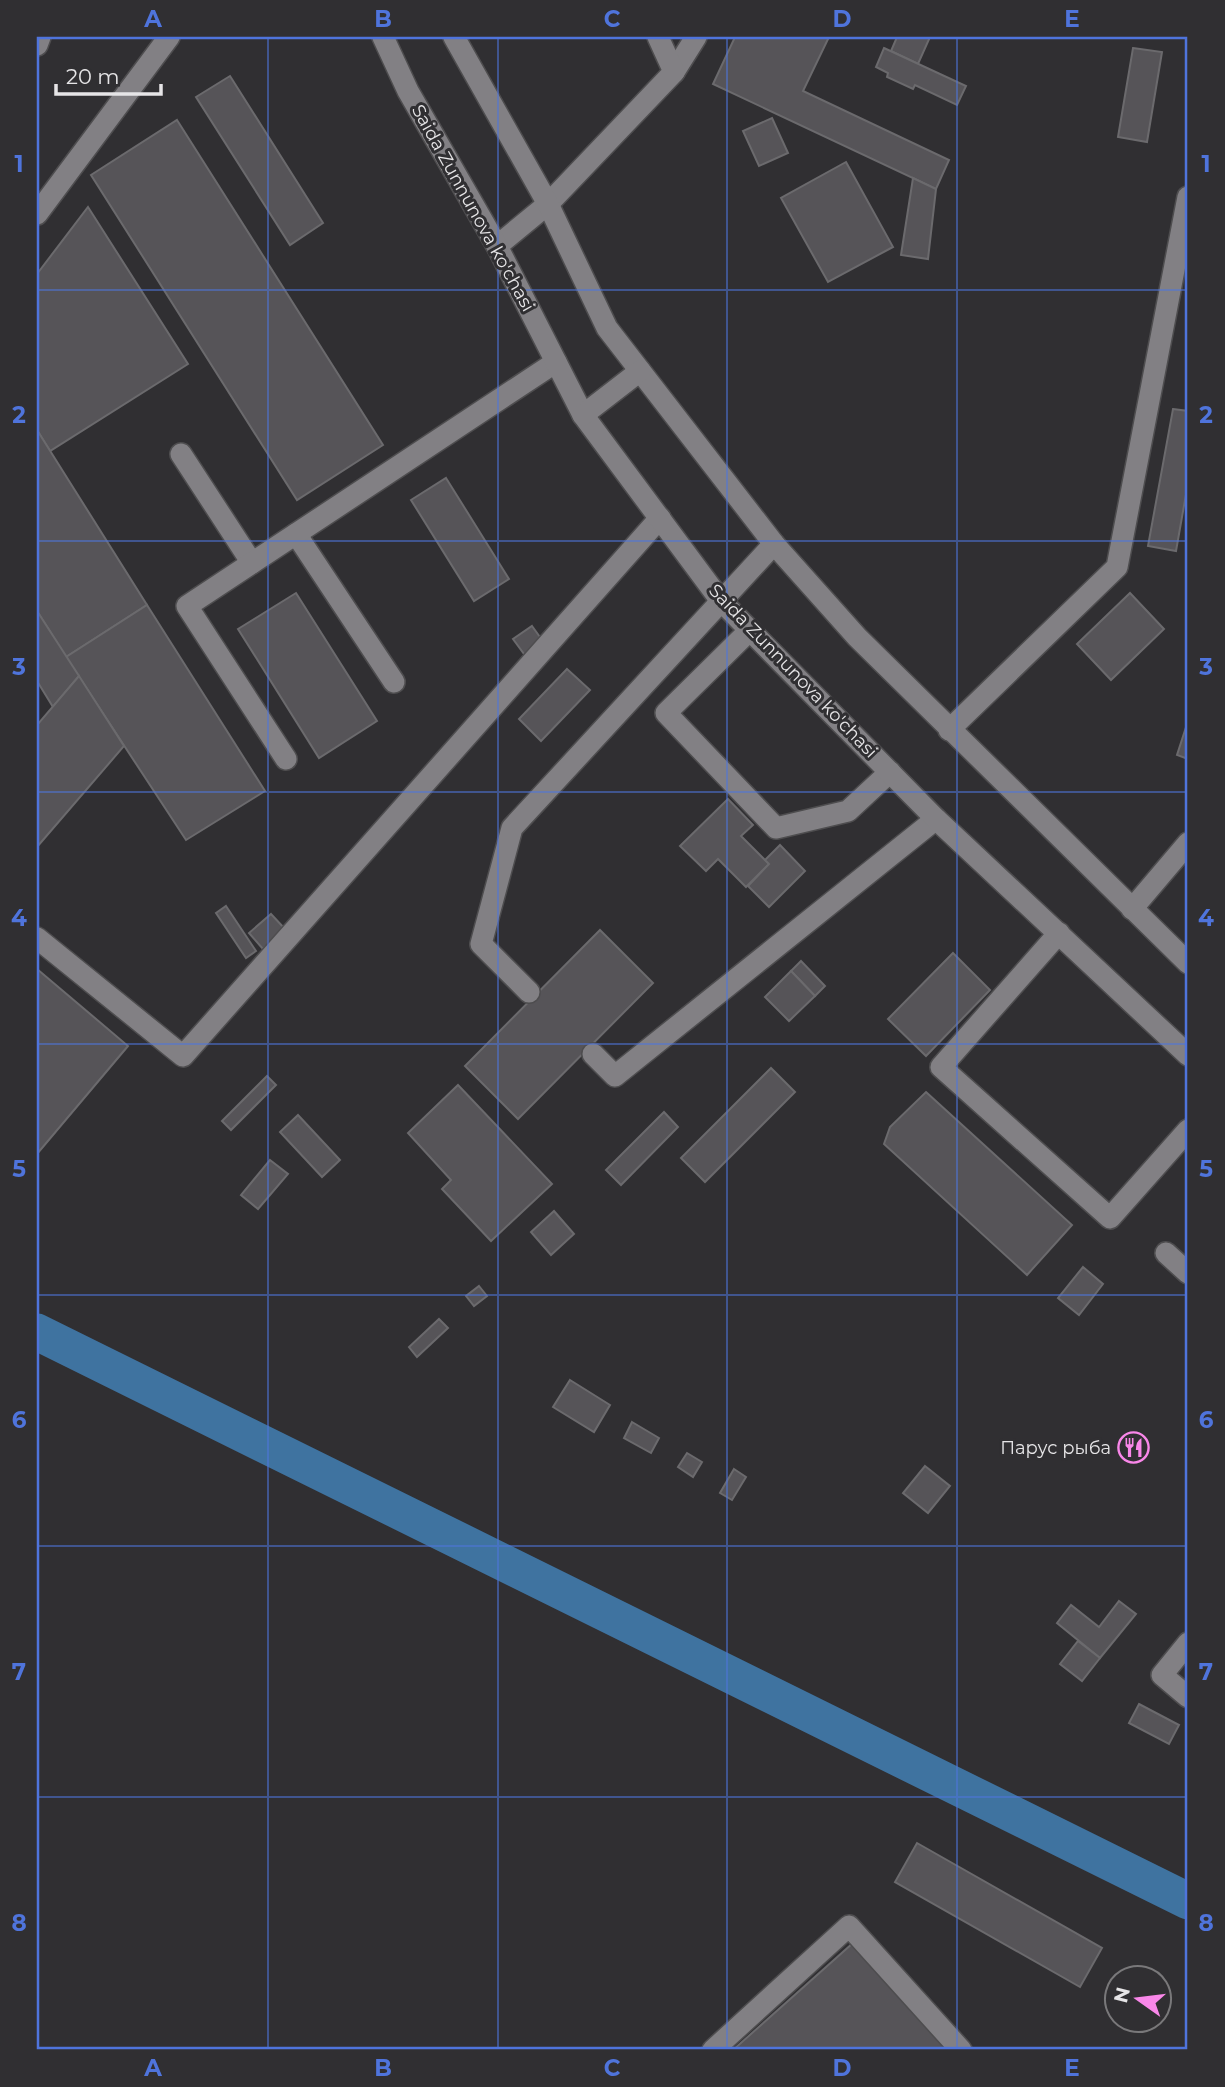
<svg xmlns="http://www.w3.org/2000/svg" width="1225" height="2087" viewBox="0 0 1225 2087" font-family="Montserrat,sans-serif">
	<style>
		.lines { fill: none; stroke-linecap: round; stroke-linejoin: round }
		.canal { stroke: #3f73a0; stroke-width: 37 }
		.building { fill: #565458; stroke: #6b6a6d; stroke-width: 2 }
		.lane-casing { stroke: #4e4d4f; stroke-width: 24 }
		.street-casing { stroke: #4e4d4f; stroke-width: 24 }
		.secondary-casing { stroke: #4e4d4f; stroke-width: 24 }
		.lane { stroke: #828084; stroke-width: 21 }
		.street { stroke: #828084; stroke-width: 21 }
		.secondary { stroke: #828084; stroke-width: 21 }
		.grid { fill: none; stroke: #4f74dc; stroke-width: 2; stroke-opacity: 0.55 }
		.labels { text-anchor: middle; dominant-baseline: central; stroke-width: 6; stroke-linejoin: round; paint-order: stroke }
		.street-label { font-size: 18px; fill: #e6e5e7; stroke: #302f32 }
		.poi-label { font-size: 18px; fill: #e6e5e7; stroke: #302f32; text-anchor: end }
		.neatline { fill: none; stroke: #4f74dc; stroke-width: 2.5 }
		.grid-label { font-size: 23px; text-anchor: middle; font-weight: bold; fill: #4f74dc }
	</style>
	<rect width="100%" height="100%" fill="#302f32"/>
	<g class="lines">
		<!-- canal -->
		<path class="canal" d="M37,1332l1151,569"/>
	</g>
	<!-- building -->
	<g class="building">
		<path d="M735,37h94l-26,54 146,69 -13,29 -223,-105z"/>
		<path d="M897,37h33l-12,27 -27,-13z"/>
		<path d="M884,48l82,38 -9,19 -42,-20 -2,4 -26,-12 1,-4 -12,-6z"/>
		<path d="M1133,48l29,4 -15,90 -29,-5z"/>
		<path d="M230,76l93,147 -33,22 -94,-148z"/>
		<path d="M772,118l16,35 -29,13 -16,-35z"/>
		<path d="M177,120l206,325 -86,55 -206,-325z"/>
		<path d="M846,162l47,85 -65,35 -47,-84z"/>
		<path d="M913,178l23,11 -8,70 -27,-4z"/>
		<path d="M88,207l100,157 -138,87 -13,-21v-156z"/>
		<path d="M1173,409l15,2v72l-12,68 -28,-5z"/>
		<path d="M37,430l110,175 -81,52 -29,-46z"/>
		<path d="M446,478l63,101 -35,22 -63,-101z"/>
		<path d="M296,593l81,128 -58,37 -81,-129z"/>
		<path d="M1130,593l34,36 -53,51 -34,-36z"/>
		<path d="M147,605l118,186 -79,49 -120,-183z"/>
		<path d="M37,611l42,65 -26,31 -16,-26z"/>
		<path d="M532,626l13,18 -18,14 -14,-19z"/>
		<path d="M567,669l23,21 -49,51 -22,-22z"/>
		<path d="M79,676l45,70 -87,101v-122z"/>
		<path d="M1188,721v38l-11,-4z"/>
		<path d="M728,799l25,26 -12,11 28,28 -23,23 -28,-28 -12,12 -26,-25z"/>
		<path d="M780,845l25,26 -36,36 -21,-21 21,-22 -4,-4z"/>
		<path d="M226,906l30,45 -10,7 -30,-45z"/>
		<path d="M271,914l14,15 -22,20 -14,-16z"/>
		<path d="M600,930l53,53 -135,136 -53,-53z"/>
		<path d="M953,953l37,37 -64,66 -38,-37z"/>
		<path d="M801,961l24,25 -10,10 -24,-25z"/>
		<path d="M37,969l91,77 -91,108z"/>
		<path d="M791,971l24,25 -26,25 -24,-24z"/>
		<path d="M771,1068l24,24 -90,90 -24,-24z"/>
		<path d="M267,1076l9,9 -45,45 -9,-9z"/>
		<path d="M458,1085l94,99 -61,57 -49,-52 9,-9 -43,-47z"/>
		<path d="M926,1092l146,133 -45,50 -143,-131 6,-17z"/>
		<path d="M664,1112l14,15 -57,58 -15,-15z"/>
		<path d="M298,1115l42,45 -18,17 -42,-45z"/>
		<path d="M270,1160l18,14 -30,35 -17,-14z"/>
		<path d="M554,1211l20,23 -23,21 -20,-23z"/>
		<path d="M1083,1267l20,17 -24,31 -21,-17z"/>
		<path d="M479,1286l8,10 -13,10 -8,-10z"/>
		<path d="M439,1319l9,9 -31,29 -8,-10z"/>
		<path d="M570,1380l40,25 -16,27 -41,-25z"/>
		<path d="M632,1422l27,16 -8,15 -27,-15z"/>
		<path d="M687,1453l15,9 -9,15 -15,-10z"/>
		<path d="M925,1466l25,20 -22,27 -25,-20z"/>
		<path d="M734,1469l12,8 -14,23 -12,-7z"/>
		<path d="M1119,1601l17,13 -36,44 -43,-35 14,-18 28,22z"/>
		<path d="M1078,1641l22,17 -18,23 -22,-17z"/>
		<path d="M1139,1704l40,21 -10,19 -40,-21z"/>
		<path d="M917,1843l185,105 -22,39 -185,-105z"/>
		<path d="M853,1943l94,107h-214z"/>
	</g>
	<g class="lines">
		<defs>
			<g id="lane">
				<path d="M37,214l132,-177"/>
				<path d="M181,454l71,109"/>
				<path d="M296,534l98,148"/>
				<path d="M750,630l-84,83 110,115 72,-17 42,-39"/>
				<path d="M949,730l168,-163 71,-370"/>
				<path d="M286,759l-99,-153 369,-244"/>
				<path d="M1132,909l56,-66"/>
				<path d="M1059,933l-118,134 169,151 78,-88"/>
				<path d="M37,938l146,118 477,-538"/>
				<path d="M529,992l-48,-48 31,-116 262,-284"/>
				<path d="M593,1054l22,22 321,-257"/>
				<path d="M1166,1253l22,20"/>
				<path d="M1188,1643l-26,32 26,22"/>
				<path d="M713,2050l136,-124 112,124"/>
			</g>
			<g id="street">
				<path d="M37,45l3,-8"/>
				<path d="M674,72l22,-35"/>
				<path d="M497,246l51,-42 126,-132 -16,-35"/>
			</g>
			<g id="secondary">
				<path d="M383,37l25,54 89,155 86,169 138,186 215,218 252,236"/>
				<path d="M454,37l94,167 59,124 167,216 83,93 331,326"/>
				<path d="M583,415l57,-44"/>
			</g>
		</defs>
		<!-- lane casing -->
		<use href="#lane" class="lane-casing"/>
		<!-- street casing -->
		<use href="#street" class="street-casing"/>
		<!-- secondary casing -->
		<use href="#secondary" class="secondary-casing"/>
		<!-- lane -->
		<use href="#lane" class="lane"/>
		<!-- street -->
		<use href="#street" class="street"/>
		<!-- secondary -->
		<use href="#secondary" class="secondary"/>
	</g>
	<!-- grid -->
	<path class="grid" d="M268,37v2013M498,37v2013M727,37v2013M957,37v2013M37,290h1151M37,541h1151M37,792h1151M37,1044h1151M37,1295h1151M37,1546h1151M37,1797h1151"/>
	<!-- icons -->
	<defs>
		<symbol id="restaurant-ring" viewBox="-11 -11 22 22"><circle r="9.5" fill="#302f32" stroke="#f987e9" stroke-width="1.5"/><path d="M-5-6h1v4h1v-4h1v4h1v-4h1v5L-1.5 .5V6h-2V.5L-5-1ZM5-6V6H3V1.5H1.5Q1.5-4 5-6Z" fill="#f987e9"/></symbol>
	</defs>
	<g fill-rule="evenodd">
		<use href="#restaurant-ring" x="1116" y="1430" width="35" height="35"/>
	</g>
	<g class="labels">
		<!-- street labels -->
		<g class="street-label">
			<text transform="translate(473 208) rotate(61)">Saida Zunnunova ko'chasi</text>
			<text transform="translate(793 671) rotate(46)">Saida Zunnunova ko'chasi</text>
		</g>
		<!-- poi labels -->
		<g class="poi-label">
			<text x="1111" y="1448">Парус рыба</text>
		</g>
	</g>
	<!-- border -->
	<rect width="1225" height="2087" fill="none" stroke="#302f32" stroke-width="77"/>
	<!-- north arrow -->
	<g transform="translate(1138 1999) rotate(284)"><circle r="33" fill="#302f32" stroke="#79787a" stroke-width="2"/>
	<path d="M0-5L12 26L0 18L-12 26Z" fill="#f987e9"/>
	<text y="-10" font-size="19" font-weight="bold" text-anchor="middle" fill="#e6e5e7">N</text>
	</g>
	<!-- scale -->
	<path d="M56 84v10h105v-10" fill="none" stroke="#e6e5e7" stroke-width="3.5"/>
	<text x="66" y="84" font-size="21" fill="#e6e5e7" stroke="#302f32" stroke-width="5" paint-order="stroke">20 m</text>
	<rect x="38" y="38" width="1148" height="2010" class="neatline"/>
	<g class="grid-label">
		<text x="153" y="27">A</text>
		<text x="383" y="27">B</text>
		<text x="612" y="27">C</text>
		<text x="842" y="27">D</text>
		<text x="1072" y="27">E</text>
		<text x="19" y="172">1</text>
		<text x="1206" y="172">1</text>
		<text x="19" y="423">2</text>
		<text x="1206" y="423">2</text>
		<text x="19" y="675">3</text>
		<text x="1206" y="675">3</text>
		<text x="19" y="926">4</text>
		<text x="1206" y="926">4</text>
		<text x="19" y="1177">5</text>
		<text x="1206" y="1177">5</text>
		<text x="19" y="1428">6</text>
		<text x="1206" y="1428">6</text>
		<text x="19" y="1680">7</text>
		<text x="1206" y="1680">7</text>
		<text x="19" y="1931">8</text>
		<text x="1206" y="1931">8</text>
		<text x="153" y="2076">A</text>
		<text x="383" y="2076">B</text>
		<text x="612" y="2076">C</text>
		<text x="842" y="2076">D</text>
		<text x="1072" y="2076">E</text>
	</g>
</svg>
